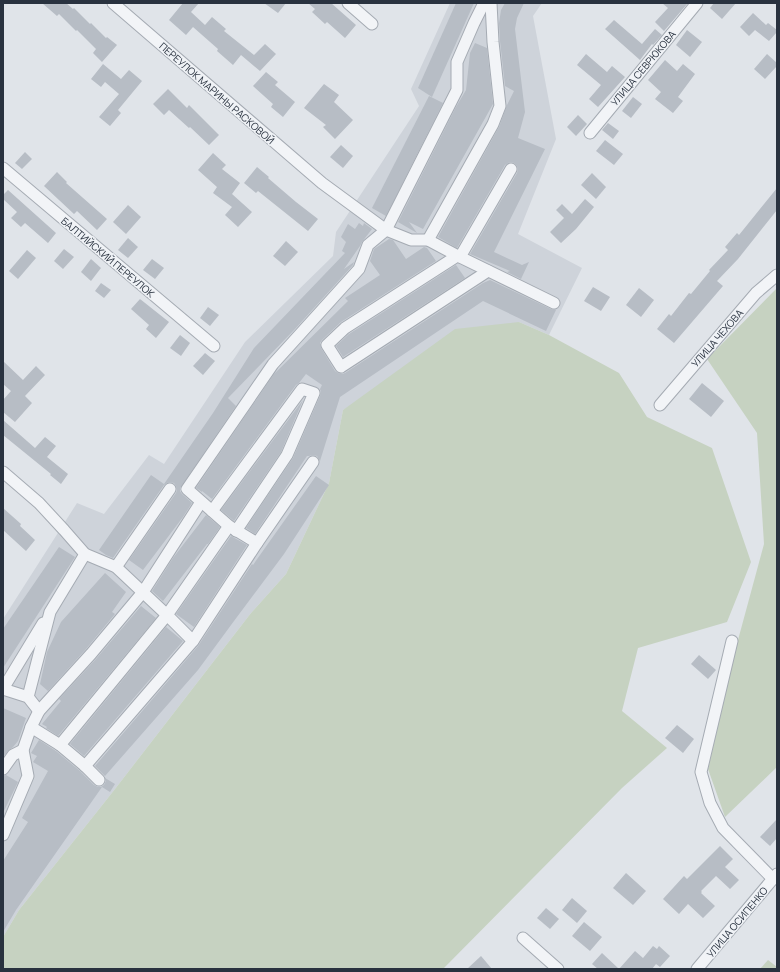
<svg xmlns="http://www.w3.org/2000/svg" width="780" height="972" viewBox="0 0 780 972" font-family="Manrope,sans-serif">
	<style>
		.built { fill: #ced3da }
		.green { fill: #c6d2c1 }
		.building { fill: #b7bdc5 }
		.lines { fill: none; stroke-linecap: round; stroke-linejoin: round }
		.minor-casing { stroke: #a5abb3; stroke-width: 13 }
		.minor { stroke: #f2f4f7; stroke-width: 11 }
		.labels { text-anchor: middle; dominant-baseline: central; stroke-width: 3; stroke-linejoin: round; paint-order: stroke }
		.street-label { font-size: 10px; fill: #29323f; stroke: #eff2f6 }
	</style>
	<rect width="100%" height="100%" fill="#e0e4e9"/>
	<!-- built -->
	<path class="built" d="M450,3h92l-9,13 23,123 -38,95 64,34 -33,67 -30,-13 -176,88 -14,73 -43,91 -35,39 -136,176 -96,121 -16,27v-318l74,-116 27,11 45,-59 15,9 81,-122 88,-86 3,-24 83,-126 -8,-17z"/>
	<!-- green -->
	<g class="green">
		<path d="M777,288v479l-52,50 -17,-48 30,-129 26,-96 -7,-111 -50,-74z"/>
		<path d="M519,322l30,13 70,38 28,44 65,31 39,114 -24,60 -89,26 -16,63 45,37 -45,40 -179,181h-440v-32l16,-27 96,-121 136,-176 35,-39 43,-91 14,-73 112,-81z"/>
		<path d="M768,960l9,7v2h-17z"/>
	</g>
	<!-- building -->
	<g class="building">
		<path d="M42,3h24l7,6 1,-1 16,16 1,-1 15,15 1,-1 10,8 -15,17 -9,-9 3,-4 -19,-19 -1,1 -17,-17 -2,2z"/>
		<path d="M183,3h16l-8,9 14,13 7,-8 14,12 -2,2 30,24 11,-11 11,10 -16,17 -19,-16 -8,10 -16,-14 1,-2 -25,-22 -7,8 -17,-15z"/>
		<path d="M264,3h22l-8,10z"/>
		<path d="M308,3h23l25,22 -11,13 -18,-16 -2,2 -13,-12 3,-3z"/>
		<path d="M456,3h18l-42,94 -14,-9z"/>
		<path d="M505,3h19l-7,15 -2,11 10,83 -7,26 27,11 -51,103 28,13 7,-3 -8,17 -14,-7 3,-1 -40,-17 47,-81 1,-4 -1,-3 -3,-3 -3,-1 -3,1 -3,2 -48,83 -19,-11 61,-110 8,-22 7,-14 -9,-5 -5,-45 -1,-18 2,-13z"/>
		<path d="M662,3h26l-24,28 -9,-9 13,-14z"/>
		<path d="M714,3h22l-14,16 -12,-11z"/>
		<path d="M753,13l13,12 2,-2 9,7v2l-8,9 -14,-11 -6,6 -9,-9z"/>
		<path d="M614,20l28,24 13,-15 7,6 -9,10 -1,-1 -12,16 -35,-31z"/>
		<path d="M687,30l15,12 -12,15 -14,-12z"/>
		<path d="M475,43l12,5 6,56 -70,125 -14,-7 8,11 -19,-11 58,-115 10,-17 4,-37z"/>
		<path d="M586,54l21,18 5,-6 13,11 -27,30 -9,-8 12,-14 -24,-20z"/>
		<path d="M767,54l10,9v3l-12,13 -11,-10z"/>
		<path d="M665,60l12,11 6,-7 12,10 -17,23 5,4 -10,12 -18,-14 6,-7 -13,-12z"/>
		<path d="M103,64l18,15 8,-9 13,11 -24,29 3,3 -11,13 -11,-9 20,-23 -14,-12 -4,5 -10,-8z"/>
		<path d="M266,72l12,10 -3,3 20,17 -12,15 -12,-10 2,-3 -20,-18z"/>
		<path d="M324,84l15,11 -5,7 19,18 -18,19 -12,-12 3,-2 -22,-17z"/>
		<path d="M168,89l19,19 2,-3 30,30 -10,10 -19,-18 -1,1 -20,-18 -5,5 -11,-11z"/>
		<path d="M429,96l14,7 -57,113 -14,-8z"/>
		<path d="M633,97l9,7 -11,14 -9,-7z"/>
		<path d="M578,115l9,9 -11,12 -9,-9z"/>
		<path d="M608,123l11,8 -6,8 -11,-9z"/>
		<path d="M605,140l18,14 -9,11 -18,-14z"/>
		<path d="M341,145l12,11 -10,12 -13,-11z"/>
		<path d="M25,152l7,7 -10,10 -7,-6z"/>
		<path d="M213,153l13,12 -4,4 18,14 -8,11 20,18 -14,15 -13,-12 7,-8 -19,-14 4,-6 -19,-17z"/>
		<path d="M257,167l12,10 -1,1 28,24 22,17 -10,12 -50,-40 -2,2 -12,-10z"/>
		<path d="M57,172l10,10 -1,1 41,36 -10,11 -20,-19 -3,3 -30,-28z"/>
		<path d="M592,173l14,14 -10,12 -15,-14z"/>
		<path d="M777,188v22l-39,49 -21,22 6,5 -49,57 -17,-14 12,-15 2,2 18,-23 2,1 19,-23 -1,-1 19,-20 -3,-3 12,-14 2,2z"/>
		<path d="M8,190l48,43 -8,10 -23,-20 -4,4 -10,-9 6,-6 -14,-13v-4z"/>
		<path d="M585,199l9,8 -18,22 -15,14 -11,-11 14,-14 -8,-8 6,-6 10,10z"/>
		<path d="M128,205l13,12 -15,17 -13,-12z"/>
		<path d="M359,223l4,3 1,-3 8,6 -10,13 -2,4 -16,23 10,-7 -1,3 -58,64 -67,69 8,8 -56,82v3l2,3 10,9 -9,14 -40,53 -14,-10 47,-67 1,-3 -1,-4 -2,-3 -4,-1 -3,1 -3,2 -51,73 -7,-3 -7,-5 52,-75 13,9 49,-71 41,-65 91,-95 -3,-2 4,-9 -5,-5 7,-13 7,5z"/>
		<path d="M128,238l10,9 -10,11 -10,-8z"/>
		<path d="M389,239l4,1 13,19 18,-12 3,1 9,13 -95,61 -19,18 -2,3 1,5 14,23 3,2 4,1 3,-1 138,-90 7,-3 61,29 5,1 -10,21 -63,-30 -143,96 -20,64 -3,-5 -4,-1 -4,1h-2l-52,78 -9,-6 47,-70 27,-62 1,-4 -1,-3 2,-4 -16,-11 -7,9 -3,2 -84,114 -10,-8v1l-6,-4 78,-114 74,-73 -3,-3 35,-23 -10,-14 4,-12z"/>
		<path d="M286,241l12,11 -13,14 -12,-10z"/>
		<path d="M64,249l10,8 -11,12 -9,-8z"/>
		<path d="M27,250l9,8 -18,21 -9,-8z"/>
		<path d="M91,259l10,9 -10,13 -10,-9z"/>
		<path d="M152,259l12,9 -9,11 -12,-9z"/>
		<path d="M456,265l9,13 -122,79 -7,-11 13,-12z"/>
		<path d="M101,283l10,7 -7,8 -9,-7z"/>
		<path d="M593,287l17,10 -9,14 -17,-10z"/>
		<path d="M639,288l15,12 -13,17 -15,-12z"/>
		<path d="M140,299l29,23 -13,16 -10,-9 3,-4 -18,-16z"/>
		<path d="M208,307l11,8 -9,11 -10,-8z"/>
		<path d="M180,335l10,8 -9,13 -11,-8z"/>
		<path d="M205,353l10,8 -12,14 -10,-9z"/>
		<path d="M3,361l20,19 13,-14 9,9 -20,21 7,7 -17,19 -12,-10v-12l8,-9 -8,-7z"/>
		<path d="M702,383l22,18 -13,16 -22,-18z"/>
		<path d="M303,400l-22,52 -47,69 -13,-11z"/>
		<path d="M3,420l32,28 10,-11 11,9 -9,11 21,17 -7,10 -11,-9 1,-1 -48,-39z"/>
		<path d="M316,476l13,9 -45,69 -50,67 -36,49 -93,106 -10,-10 103,-120 54,-82 1,1z"/>
		<path d="M3,508l18,16 -1,2 15,14 -9,11 -23,-21z"/>
		<path d="M206,515l14,12 -12,17h-1l-44,57 -11,-10 21,-33z"/>
		<path d="M231,536l16,9 -53,82 -18,-13z"/>
		<path d="M59,547l16,10 -72,111v-39z"/>
		<path d="M105,573l21,19 -14,20 3,2 -29,35 -38,42 -8,-7 7,-32 14,-30z"/>
		<path d="M141,606l15,12 -98,118 -12,-8 1,-1 -5,-3 19,-23 -2,-2 37,-40z"/>
		<path d="M166,627l17,14 -99,115 -14,-12z"/>
		<path d="M699,655l17,15 -8,9 -17,-15z"/>
		<path d="M3,708l23,10 -8,23 -5,6 -5,4 -5,6z"/>
		<path d="M677,725l17,14 -11,14 -18,-15z"/>
		<path d="M39,740l17,11 24,20 14,14 4,2h3l3,-2 2,-4 -1,-3 10,6 -5,8 -8,-5 -86,123 -13,22v-71l25,-39 -6,-4 26,-47 -15,-9 4,-6 -6,-3z"/>
		<path d="M6,775l12,7 -15,31v-37z"/>
		<path d="M777,819v19l-7,8 -10,-9z"/>
		<path d="M720,846l13,13 -8,8 14,13 -9,9 -14,-13 -15,15 1,1 -1,1 14,13 -12,12 -15,-14 -9,10 -16,-15 21,-23 3,3z"/>
		<path d="M626,873l20,18 -13,14 -20,-17z"/>
		<path d="M572,898l15,13 -10,12 -15,-13z"/>
		<path d="M546,908l13,11 -9,10 -13,-11z"/>
		<path d="M584,922l18,15 -12,14 -18,-15z"/>
		<path d="M653,946l4,3 2,-3 11,10 -10,11 -4,-3 -4,5h-54l-6,-5 10,-11 17,16 16,-18 8,7z"/>
		<path d="M481,956l11,13h-25z"/>
	</g>
	<g class="lines">
		<defs>
			<g id="minor">
				<path d="M113,3l209,180 64,47 25,10h17l32,17 94,46"/>
				<path d="M348,3l24,21"/>
				<path d="M590,133l107,-130"/>
				<path d="M3,168l211,178"/>
				<path d="M428,240l65,-116 7,-18 -7,-64 -2,-39"/>
				<path d="M457,256l-112,72 -18,17 14,22 147,-96"/>
				<path d="M460,257l51,-88"/>
				<path d="M660,405l96,-112 21,-18"/>
				<path d="M313,462l-56,81 -28,-17 -42,-37 86,-125 86,-95 9,-24 18,-15 71,-140v-28l17,-39 10,-20"/>
				<path d="M3,472l36,31 25,27 21,24 31,13 51,48 26,26 -108,125"/>
				<path d="M212,511l90,-122 12,4 -27,62 -51,76"/>
				<path d="M116,567l54,-78"/>
				<path d="M193,641l64,-98"/>
				<path d="M732,641l-31,131 9,31 13,25 50,51"/>
				<path d="M3,689l40,-66"/>
				<path d="M3,689l25,8 11,14"/>
				<path d="M28,697l22,-85 35,-58"/>
				<path d="M31,727l29,18 25,21 14,14"/>
				<path d="M60,745l107,-130 62,-89"/>
				<path d="M3,769l10,-14 10,-5"/>
				<path d="M3,835l25,-59 -5,-26 8,-23 8,-16 52,-57 52,-62 58,-90"/>
				<path d="M523,938l35,31"/>
				<path d="M697,969l80,-95"/>
			</g>
		</defs>
		<!-- minor casing -->
		<use href="#minor" class="minor-casing"/>
		<!-- minor -->
		<use href="#minor" class="minor"/>
	</g>
	<g class="labels">
		<!-- street labels -->
		<g class="street-label">
			<text transform="translate(643 68) rotate(-50)">УЛИЦА СЕВРЮКОВА</text>
			<text transform="translate(217 93) rotate(41)">ПЕРЕУЛОК МАРИНЫ РАСКОВОЙ</text>
			<text transform="translate(108 257) rotate(40)">БАЛТИЙСКИЙ ПЕРЕУЛОК</text>
			<text transform="translate(717 338) rotate(-49)">УЛИЦА ЧЕХОВА</text>
			<text transform="translate(737 922) rotate(-50)">УЛИЦА ОСИПЕНКО</text>
		</g>
	</g>
	<!-- border -->
	<rect width="780" height="972" fill="none" stroke="#29323f" stroke-width="8"/>
</svg>
